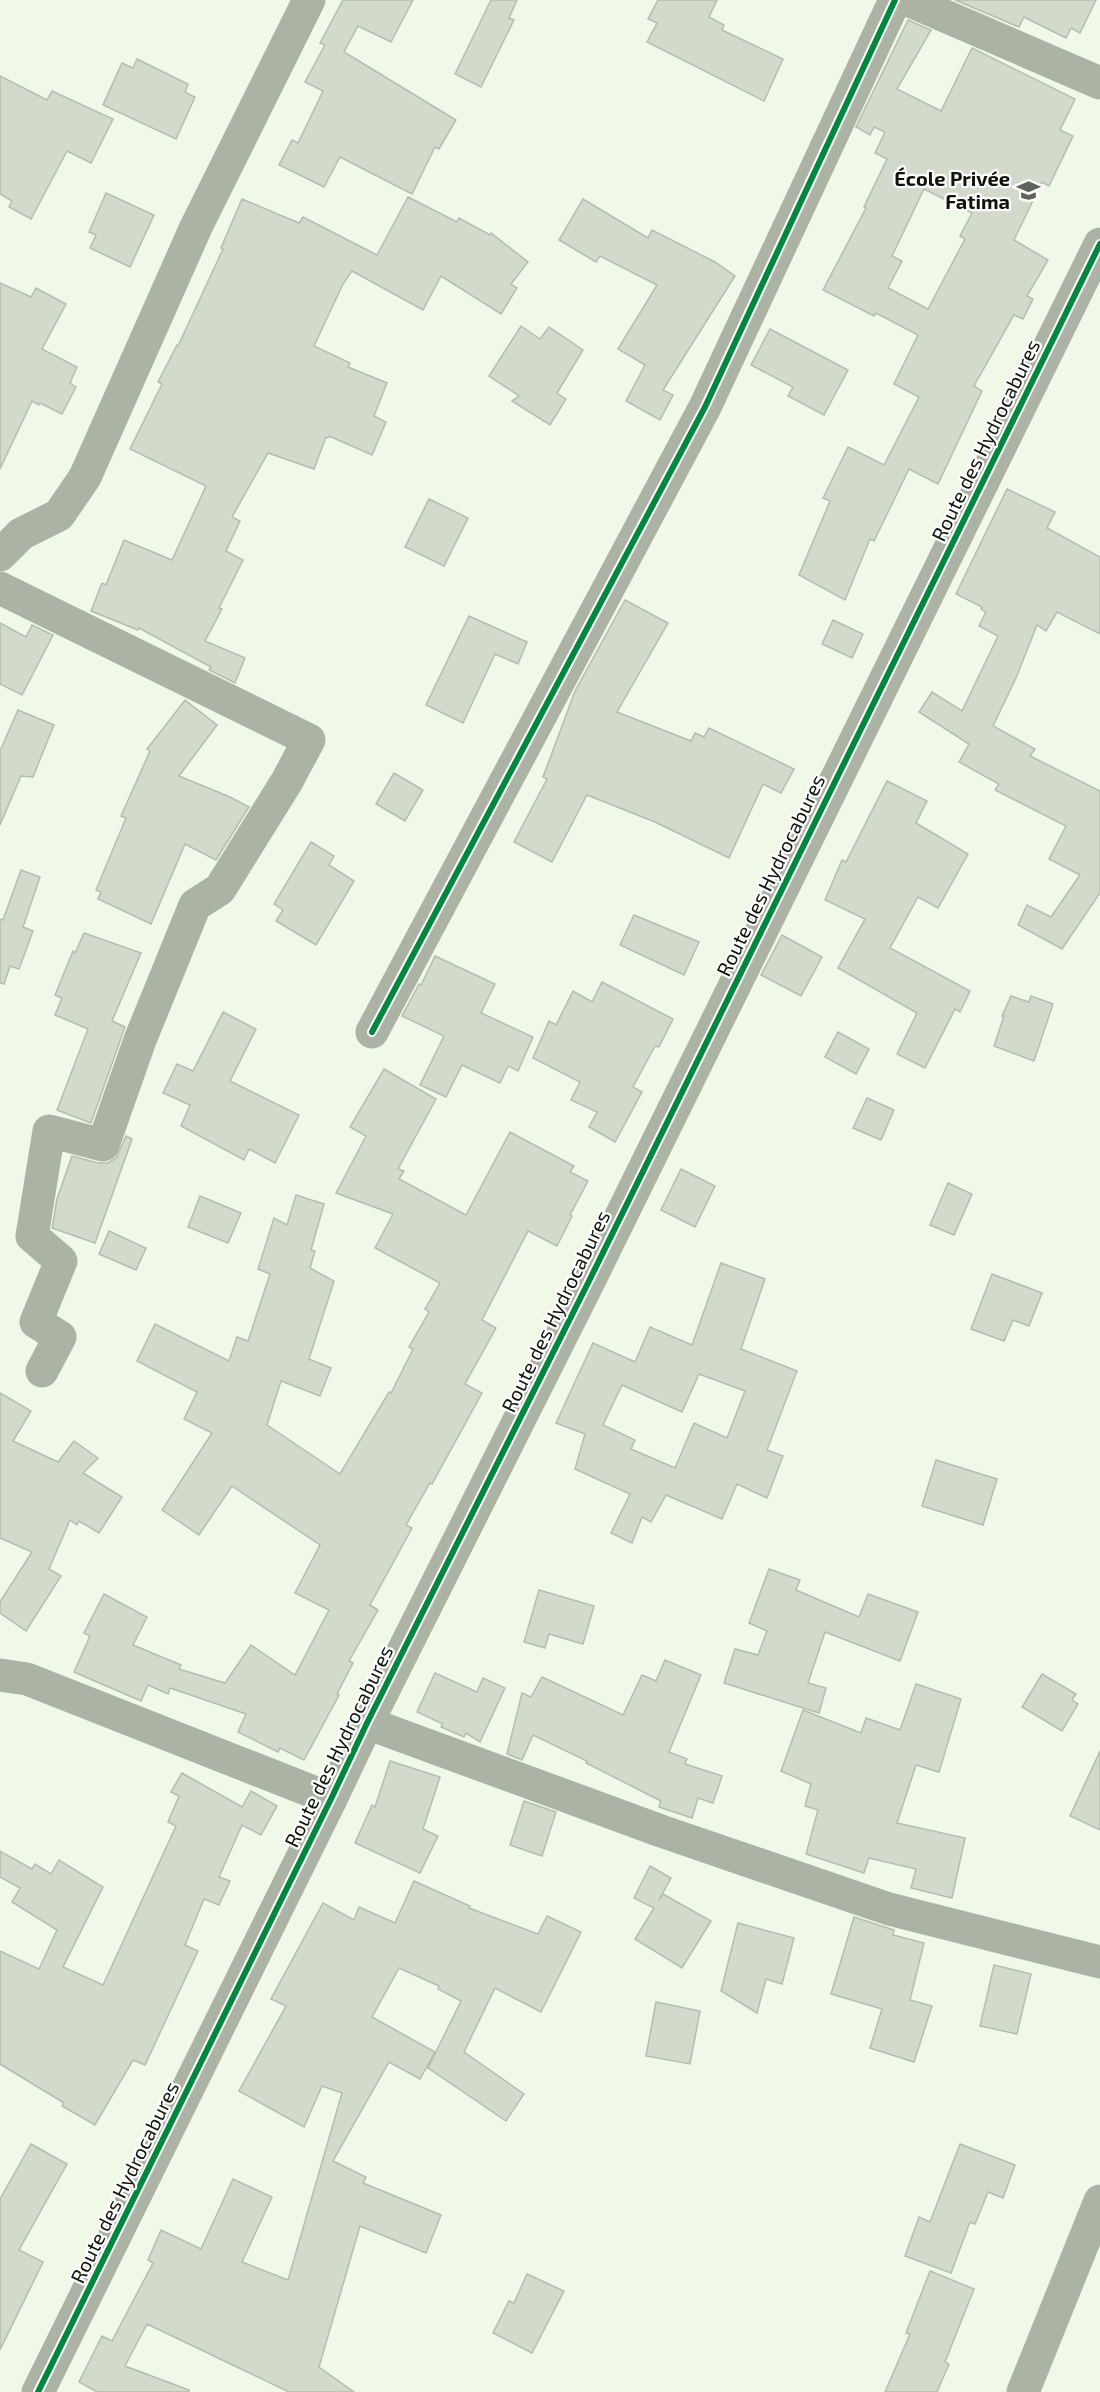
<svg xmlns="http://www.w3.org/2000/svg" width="1100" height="2392" viewBox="0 0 1100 2392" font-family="'Exo 2',sans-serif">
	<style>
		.building { fill: #d3dacc; stroke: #b6bcaf; stroke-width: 1.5; fill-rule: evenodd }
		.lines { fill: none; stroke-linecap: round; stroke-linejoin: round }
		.street { stroke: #acb3a5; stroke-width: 33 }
		.cycleway-casing { stroke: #fff; stroke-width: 10 }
		.cycleway { stroke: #00873e; stroke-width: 6 }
		.labels { text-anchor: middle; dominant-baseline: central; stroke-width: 4.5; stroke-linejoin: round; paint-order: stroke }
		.poi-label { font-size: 20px; font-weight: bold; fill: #0f140a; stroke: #fff; text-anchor: end }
		.street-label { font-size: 20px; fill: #0f140a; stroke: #fff }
	</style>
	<rect width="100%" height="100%" fill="#f0f9e8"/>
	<!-- building -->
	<g class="building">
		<path d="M343,0h70l-22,42 -33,-16 -14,26 112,68 -17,29 -4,-2 -23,47 -72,-37 -16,30 -45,-22 13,-25 6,3 25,-52 -18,-9 20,-37 -5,-2z"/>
		<path d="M491,0h26l-8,18 5,2 -33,67 -26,-13z"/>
		<path d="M658,0h59l-8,17 15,8 -2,5 61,29 -19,42 -117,-59 10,-19 -9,-4z"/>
		<path d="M955,0h141l-16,33 -9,-5 -5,10 -42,-21 -5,10z"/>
		<path d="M908,20l23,10 -34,59 44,22 31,-63 103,51 -15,31 13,6 -24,50 -7,-4 -28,58 34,20 -21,36 6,3 -10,20 -9,-4 -40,71 8,5 -44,93 -29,-15 -35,72 -4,-2 -25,61 -46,-25 31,-74 -7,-3 25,-51 36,18 35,-68 -25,-13 24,-49 -42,-22 -2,3 -51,-26 43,-82 -2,-1 23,-48 -12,-6 10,-21 -11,-5 -4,8 -14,-8zM924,189l48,24 -12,23 5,3 -37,70 -40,-21 14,-27 -10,-5z"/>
		<path d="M137,59l51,25 -3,8 10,5 -19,42 -73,-34 19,-42 11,5z"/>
		<path d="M0,76l47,24 5,-9 61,28 -22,44 -24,-12 -36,68 -22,-12 3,-6 -12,-7z"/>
		<path d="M106,193l48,22 -24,52 -40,-19 6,-13 -7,-3z"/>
		<path d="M408,197l49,25 2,-4 31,17 1,-2 37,29 -17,22 6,4 -16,26 -60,-38 -18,34 -71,-39 -9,13 -29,62 36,17 -2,4 39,16 -13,33 12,6 -14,33 -43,-19 -1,2 -2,-1 -12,32 -46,-16 -36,64 8,4 -14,30 17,9 -24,48 3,1 -17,32 40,17 -10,25 -26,-13 2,-3 -72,-39 -1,2 -47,-19 11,-28 4,2 18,-45 48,20 34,-74 -76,-37 32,-65 -4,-2 19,-37 1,1 45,-97 -2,-1 21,-49 57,24 4,-6 74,38z"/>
		<path d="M583,199l65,39 4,-8 63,32 20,14 -72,114 10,5 -13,25 -34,-19 19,-36 -27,-16 39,-64 -57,-29 -4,6 -37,-22z"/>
		<path d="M0,283l31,14 5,-9 30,16 -24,45 35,18 -7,16 6,4 -14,27 -22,-11 -1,2 -7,-4 -32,68z"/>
		<path d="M521,326l19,13 9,-12 34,23 -26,43 9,6 -16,26 -38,-24 7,-5 -30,-20z"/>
		<path d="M770,329l78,41 -24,45 -36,-19 5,-9 -42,-22z"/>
		<path d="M1007,489l48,23 -8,16 53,29v77l-43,-22 -11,19 -9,-6 -21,53 -23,48 42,23 -5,7 70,35v102l-38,56 -44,-24 9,-20 24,12 29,-42 -31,-16 17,-33 -71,-36 4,-6 -40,-22 10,-18 -50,-32 13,-20 30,19 36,-75 -19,-10 7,-14 -5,-3 1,-2 -26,-13z"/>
		<path d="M429,499l39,19 -24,48 -39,-19z"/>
		<path d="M625,600l43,23 -51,89 74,29 4,-8 9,4 5,-9 85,41 -13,24 -18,-9 -34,74 -74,-36 -68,-27 -35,67 -38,-20 33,-63 -4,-2 32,-86z"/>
		<path d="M469,616l58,26 -9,22 -23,-10 -32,69 -37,-18z"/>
		<path d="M833,620l30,14 -11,24 -30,-14z"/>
		<path d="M0,623l26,14 6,-12 21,10 -31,60 -22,-11z"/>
		<path d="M185,700l32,25 -38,51 51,21 19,10 -33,53 -31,-16 -34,80 -53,-25 3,-7 -5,-2 30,-72 -5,-2 29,-65 -3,-2z"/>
		<path d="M18,710l36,15 -21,52 -12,-1 -21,49v-74z"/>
		<path d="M394,773l29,17 -18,31 -29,-17z"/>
		<path d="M887,781l40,20 -11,22 52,31 -30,54 -20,-11 -28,51 80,43 -10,21 -5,-3 -30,59 -28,-14 20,-41 -79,-45 27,-49 -40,-19 17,-40 4,2z"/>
		<path d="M311,842l23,14 -5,9 25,16 -38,64 -40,-24 7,-11 -9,-6z"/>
		<path d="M21,870l19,7 -17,50 10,4 -14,38 -9,-3 -6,18 -4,-1v-64l3,1z"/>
		<path d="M634,915l65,27 -15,33 -64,-30z"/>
		<path d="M84,933l57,20 -29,68 13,6 -34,96 -34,-13 31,-81 -33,-14 7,-17 -7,-3 18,-44 2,2z"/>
		<path d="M782,935l40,22 -21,39 -40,-21z"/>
		<path d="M435,956l60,28 -14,29 52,24 -15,34 -10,-5 -8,17 -38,-18 -16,32 -26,-12 24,-49 -42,-20 17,-32 2,1z"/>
		<path d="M602,982l71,37 -14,28 -4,-1 -22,41 9,5 -27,50 -26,-15 8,-15 -26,-12 9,-18 -47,-24 16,-37 7,4 17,-34 19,11z"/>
		<path d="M1011,996l18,6 2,-6 22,8 -19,57 -40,-15 10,-30h-2z"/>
		<path d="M223,1012l33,17 -26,52 69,34 -24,48 -26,-14 -5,11 -63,-34 9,-21 -27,-12 14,-29 16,7z"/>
		<path d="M838,1032l31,17 -13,25 -31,-17z"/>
		<path d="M384,1069l52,30 -38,70 6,2 -5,8 67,36 44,-83 64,34 -4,6 18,9 -18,34 2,1 -15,30 -29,-15 -46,89 14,8 -31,56 17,9 -50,91 -2,-1 -24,42 6,3 -42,77 8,5 -29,51 4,2 -16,31 2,1 -35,65 -24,-12 -2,4 -40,-20 8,-18 -76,-26 -2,6 -20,-9 -7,16 -67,-29 16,-36 -6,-3 20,-39 43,23 -14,28 48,20 -2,4 46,14 26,-38 44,30 34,-65 -34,-17 25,-48 -88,-59 -33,49 -37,-25 50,-77 -28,-14 13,-27 -60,-31 18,-37 74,37 8,-24 11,4 22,-67 -12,-5 16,-51 13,7 9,-30 28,9 -13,46 4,1 -5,17 24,13 -25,78 22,9 -11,28 -39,-15 -14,44 73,49 49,-82 2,1 22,-44 -4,-2 20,-35 -4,-3 15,-26 -65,-35 18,-34 -57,-21 30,-57 -16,-9z"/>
		<path d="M867,1098l27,12 -13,30 -28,-12z"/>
		<path d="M126,1136l6,3 -37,104 -43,-15 5,-29 15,-43 26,7h10l8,-5z"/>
		<path d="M681,1169l34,17 -20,41 -34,-17z"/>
		<path d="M948,1183l24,11 -18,41 -24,-10z"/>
		<path d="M200,1196l41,17 -13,30 -40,-16z"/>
		<path d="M109,1231l37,17 -10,22 -37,-16z"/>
		<path d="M721,1263l44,16 -24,70 56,22 -30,79 16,6 -16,42 -30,-14 -15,35 -56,-24 -15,27 -9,-5 -10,26 -21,-10 19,-39 -55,-25 10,-35 -29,-11 37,-80 42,19 15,-35 42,18zM699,1374l46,17 -18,47 -33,-15 -19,45 -44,-19 4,-9 -32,-15 19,-40 60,27z"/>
		<path d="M992,1274l50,19 -13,33 -16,-6 -9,21 -33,-12z"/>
		<path d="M0,1393l31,18 -18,30 45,21 16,-21 24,17 -15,15 39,24 -23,36 -20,-12 -2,4 -7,-5 -21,49 12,7 -35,55 -26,-18v-11l32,-50 -32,-14z"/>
		<path d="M936,1460l61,19 -14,46 -61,-19z"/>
		<path d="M769,1569l31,11 -4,10 63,27 9,-23 50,18 -18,49 -75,-29 -17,51 18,5 -7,25 -95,-30 11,-34 23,6 9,-24 -18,-8z"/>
		<path d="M539,1590l55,16 -11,38 -34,-10 -4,14 -21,-6z"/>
		<path d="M665,1660l36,15 -32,77 18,7 -2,5 37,12 -9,27 -15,-5 -6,20 -33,-11 2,-6 -75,-38 1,-2 -54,-26 -11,25 -15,-6 15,-61 9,4 11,-20 81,38 19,-40 14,6z"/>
		<path d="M435,1673l42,19 6,-14 22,10 -25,54 -14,-9 -2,4 -23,-10 2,-3 -26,-12z"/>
		<path d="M1042,1674l34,20 -4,6 6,4 -16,27 -40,-24z"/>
		<path d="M916,1684l45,15 -22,73 -23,-7 -19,58 68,15 -13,60 -41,-10 5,-19 -47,-11 -5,15 -58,-19 12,-44 -13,-4 6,-22 -30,-13 22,-61 58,23 5,-15 34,12z"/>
		<path d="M1100,1751v79l-30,-14z"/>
		<path d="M390,1761l50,16 -17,52 15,7 -18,37 -65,-30 17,-38 3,2z"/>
		<path d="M182,1773l60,34 9,-16 26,15 -16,29 -19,-10 -23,52 11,4 -11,24 -15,-6 -19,46 13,6 -53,114 -12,-5 -38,65 -33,-19 2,-3 -64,-39v-113l39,18 18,-39 -45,-28 8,-14 -20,-11v-26l32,18 3,-5 16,10 8,-14 44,27 -40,80 40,18 73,-159 -8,-4 11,-26 -8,-4z"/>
		<path d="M524,1801l32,11 -14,44 -32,-11z"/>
		<path d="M650,1866l21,12 -12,22 4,-6 48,27 -29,47 -47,-29 19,-31 -20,-10z"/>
		<path d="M414,1881l56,25 -1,2 69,26 9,-18 34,16 -40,80 -46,-24 -31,64 60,42 -18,27 -78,-53 33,-67 -23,-12 1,-3 -40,-18 -27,49 63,35 -15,27 -31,-17 -56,99 33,16 -3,6 78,32 -15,38 -66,-27 -41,141 35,25h-65l-142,-68 -22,42 64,24v2h-92l-18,-10 23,-46 10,5 41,-78 -5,-3 13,-30 40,19 32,-70 39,18 -30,65 46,18 54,-187 -20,-7 -18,41 -65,-36 47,-85 -15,-7 52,-96 31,17 5,-13 36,16z"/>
		<path d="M854,1917l40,13 -1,5 31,8 -14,57 22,6 -18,56 -44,-14 12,-39 -51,-15z"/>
		<path d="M738,1923l56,15 -12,46 -16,-5 -9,34 -36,-22z"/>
		<path d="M994,1965l37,9 -14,60 -37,-8z"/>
		<path d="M656,2002l44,9 -10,53 -44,-8z"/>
		<path d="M31,2144l36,20 -48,86 24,12 -43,88v-151z"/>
		<path d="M960,2144l55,21 -12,33 -15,-6 -13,32 -5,-2 -19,51 -46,-17 14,-39 11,5z"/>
		<path d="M930,2271l44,18 -29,73 4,2 -12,28h-52l25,-58 -4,-1z"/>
		<path d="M527,2274l37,17 -32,62 -39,-20 16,-32 5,2z"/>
	</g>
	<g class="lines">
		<!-- street -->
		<g class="street">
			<path d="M908,0l192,83"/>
			<path d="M0,555l21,-21 38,-19 26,-38 111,-250 113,-227"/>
			<path d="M0,588l309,152 -22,41 -67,108 -25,16 -55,135 -37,105 -54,-14 -17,105 29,25 -25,61 24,15 -18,34"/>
			<path d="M372,1032l333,-625 190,-407"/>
			<path d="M0,1675l27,4 304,120"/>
			<path d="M367,1723l294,108 228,78 211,53"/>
			<path d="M38,2392l293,-593 36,-76 222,-442 511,-1037"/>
			<path d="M1023,2392l77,-191"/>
		</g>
		<defs>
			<g id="cycleway">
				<path d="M372,1032l333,-625 190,-407"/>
				<path d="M38,2392l293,-593 36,-76 222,-442 511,-1037"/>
			</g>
		</defs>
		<!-- cycleway casing -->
		<use href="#cycleway" class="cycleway-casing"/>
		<!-- cycleway -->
		<use href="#cycleway" class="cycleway"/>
	</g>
	<!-- icons -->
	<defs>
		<symbol id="school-bare" viewBox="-9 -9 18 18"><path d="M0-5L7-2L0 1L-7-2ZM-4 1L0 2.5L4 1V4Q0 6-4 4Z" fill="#5e6458" stroke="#fff" stroke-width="2.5" paint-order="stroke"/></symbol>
	</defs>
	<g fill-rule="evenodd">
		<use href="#school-bare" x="1012" y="174" width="33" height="33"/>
	</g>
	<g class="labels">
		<!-- poi labels -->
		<g class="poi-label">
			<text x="1010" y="178">École Privée<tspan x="1010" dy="23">Fatima</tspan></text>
		</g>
		<!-- street labels -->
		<g class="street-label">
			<text transform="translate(985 440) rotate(-64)">Route des Hydrocabures</text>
			<text transform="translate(770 875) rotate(-64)">Route des Hydrocabures</text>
			<text transform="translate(555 1311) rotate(-64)">Route des Hydrocabures</text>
			<text transform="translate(338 1746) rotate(-64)">Route des Hydrocabures</text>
			<text transform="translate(124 2182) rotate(-64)">Route des Hydrocabures</text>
		</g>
	</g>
</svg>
